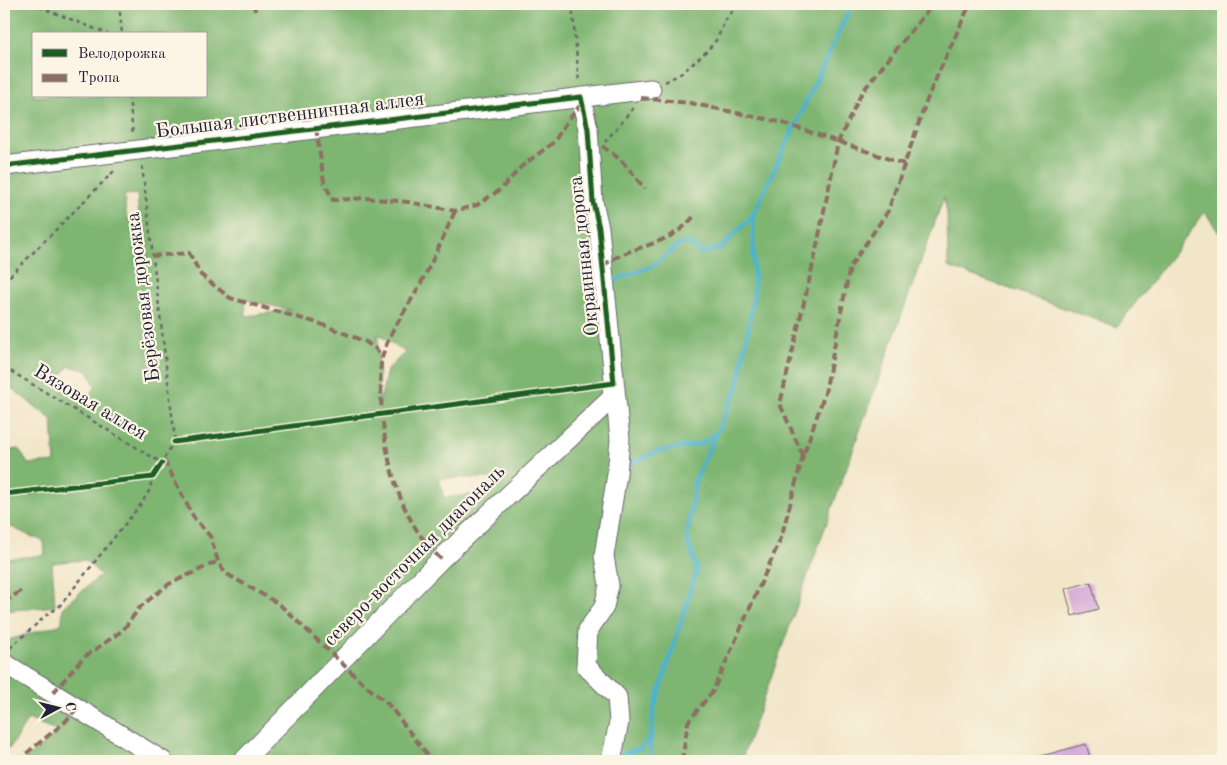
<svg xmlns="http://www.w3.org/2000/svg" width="1227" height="765" viewBox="0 0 1227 765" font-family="'Old Standard TT',serif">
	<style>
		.forest { fill: #7eb571; stroke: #506c56; fill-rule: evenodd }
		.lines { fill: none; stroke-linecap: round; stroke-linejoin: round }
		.stream { stroke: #4db3cb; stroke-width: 4.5 }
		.building { fill: #d4a4d7 }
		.minor-casing { stroke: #6b676d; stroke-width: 21 }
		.path { stroke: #6b676d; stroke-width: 2.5; stroke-dasharray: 4 4; stroke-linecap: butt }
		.minor { stroke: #fff; stroke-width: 19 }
		.quiet { stroke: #8d6e63; stroke-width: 4; stroke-dasharray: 8 4; stroke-linecap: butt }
		.cycleway-casing { stroke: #fcf5e5; stroke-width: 8 }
		.cycleway { stroke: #1b5e20; stroke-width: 5 }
		.labels { text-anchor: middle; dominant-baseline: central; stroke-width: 4.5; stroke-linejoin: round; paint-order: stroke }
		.street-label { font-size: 20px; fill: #22223b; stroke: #fcf5e5 }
	</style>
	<rect width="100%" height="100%" fill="#fcf5e5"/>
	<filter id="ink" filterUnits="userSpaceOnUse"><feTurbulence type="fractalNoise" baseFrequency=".02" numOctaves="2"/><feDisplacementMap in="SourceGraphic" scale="10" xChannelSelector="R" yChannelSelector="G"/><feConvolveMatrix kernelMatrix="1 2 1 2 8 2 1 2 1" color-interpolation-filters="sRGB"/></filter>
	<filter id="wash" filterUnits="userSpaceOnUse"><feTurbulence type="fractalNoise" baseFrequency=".0096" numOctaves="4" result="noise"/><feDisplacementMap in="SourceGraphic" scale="20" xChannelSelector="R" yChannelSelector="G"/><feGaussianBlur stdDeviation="1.12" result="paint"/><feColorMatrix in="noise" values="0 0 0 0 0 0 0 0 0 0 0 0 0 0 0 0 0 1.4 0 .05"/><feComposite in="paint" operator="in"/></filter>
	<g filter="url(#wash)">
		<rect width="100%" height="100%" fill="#f2e6c9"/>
		<!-- forest -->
		<path class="forest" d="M4,4h1219v235l-18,-27 -88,115 -169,-60 -1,-54 -3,-16 -203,564h-717l34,-30 -30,-12 -18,29h-6v-110l4,2 51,-15 3,-3 1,-15 38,-32 -16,-15 -33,3 3,43 -51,5v-52l41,-4 -1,-14c-15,-4 -26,-12 -40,-17v-73l15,-2 9,15 27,-2 -3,-42 -48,-38zM34,34h172v62h-172zM137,194l2,24 -12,1 -3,-24zM245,300h1l44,10 -44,6zM378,334l27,18 -18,18 -8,36zM69,366l19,5 8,16 -13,15 -29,-17zM439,478h51l2,14 -48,6z"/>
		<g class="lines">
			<!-- stream -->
			<g class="stream">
				<path d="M615,280l37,-14 28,-22 9,-1 11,10 20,-4 33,-34"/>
				<path d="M627,465l32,-14 42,-7 15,-11"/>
				<path d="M620,755l21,-7 10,-13"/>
				<path d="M649,761l4,-48 44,-144 -10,-31 8,-58 43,-94 16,-91 -1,-80 99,-211"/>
			</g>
		</g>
		<g id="blocks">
			<!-- building -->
			<g class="building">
				<path d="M1091,582l7,27 -26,7 -7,-27z"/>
				<path d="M1086,744l5,17h-56l-1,-3z"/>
			</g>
		</g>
	</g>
	<g filter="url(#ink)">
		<use href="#blocks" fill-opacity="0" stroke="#6b676d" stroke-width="1"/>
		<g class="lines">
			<defs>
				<g id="minor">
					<path d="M581,97l7,32 5,73 6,26 21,211 -3,35 -13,82 5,29 -5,22 -16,23 -2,36 31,31 2,25 -8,39"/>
					<path d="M4,166l647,-77"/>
					<path d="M4,663l159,98"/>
					<path d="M243,761l198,-202 171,-161 1,-14"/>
				</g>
			</defs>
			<!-- minor casing -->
			<use href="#minor" class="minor-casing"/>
			<!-- path -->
			<g class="path">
				<path d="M32,4l76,30"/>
				<path d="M119,4l3,30"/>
				<path d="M572,4l7,78"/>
				<path d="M665,82l17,-9 25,-22 10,-12 8,-18 13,-17"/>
				<path d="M129,96l4,39"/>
				<path d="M605,142l29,-35"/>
				<path d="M142,166l33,274"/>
				<path d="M4,282l111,-112"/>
				<path d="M4,367l158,96"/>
				<path d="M4,494l149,-17"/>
				<path d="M10,648l40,-36 8,-4 83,-104 8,-13 4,-14 22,-37 204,-24 218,-31"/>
			</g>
			<!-- minor -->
			<use href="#minor" class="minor"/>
			<!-- quiet -->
			<g class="quiet">
				<path d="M254,4l1,7"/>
				<path d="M641,98l49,5 90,19 124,42"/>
				<path d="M316,128l8,54 9,18 32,-2 43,4 47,9 22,-6 24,-16 21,-23 32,-24 11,-18 17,-21"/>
				<path d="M602,146l19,14 24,29"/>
				<path d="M152,256l37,-3 12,22 29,23 91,26 45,18 10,7 6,9"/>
				<path d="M603,266c28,-23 65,-17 91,-50"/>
				<path d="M803,456l-23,-52 34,-144 24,-118 24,-50 71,-88"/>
				<path d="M164,460l30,58 16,18 8,25 7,12 54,31 86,81 23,19 44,57"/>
				<path d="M441,559c-43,-39 -57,-104 -60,-160 0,-13 -2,-28 1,-41 6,-24 23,-46 35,-68 14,-25 26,-52 38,-79"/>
				<path d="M4,602l20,-13"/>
				<path d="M53,693l30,-35 40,-28 17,-23 29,-23 49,-23"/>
				<path d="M17,761l48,-39 12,-14"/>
				<path d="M682,761l6,-39 25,-31 68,-153 22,-82 22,-63 25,-126 38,-56 41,-117 41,-90"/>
			</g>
			<defs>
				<g id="cycleway">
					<path d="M4,166l577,-69 7,32 5,73 6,26 15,155 -440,59"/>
					<path d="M4,494l149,-17 9,-14"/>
				</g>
			</defs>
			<!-- cycleway casing -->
			<use href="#cycleway" class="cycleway-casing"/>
			<!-- cycleway -->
			<use href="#cycleway" class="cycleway"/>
		</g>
	</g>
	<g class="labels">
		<!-- street labels -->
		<g class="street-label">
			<text transform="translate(290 116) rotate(-7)">Большая лиственничная аллея</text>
			<text transform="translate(585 256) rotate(-96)">Окраинная дорога</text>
			<text transform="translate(144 297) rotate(-97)">Берёзовая дорожка</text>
			<text transform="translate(90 403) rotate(31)">Вязовая аллея</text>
			<text transform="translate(415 556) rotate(-45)">северо-восточная диагональ</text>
		</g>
	</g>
	<!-- margin -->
	<rect width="1227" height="765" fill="none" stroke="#fcf5e5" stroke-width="20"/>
	<!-- legend -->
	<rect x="32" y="32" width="175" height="65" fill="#fcf5e5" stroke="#a5a1a1"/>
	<rect x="42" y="49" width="25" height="8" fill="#1b5e20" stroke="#a5a1a1"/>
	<text x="78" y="58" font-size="15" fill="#22223b">Велодорожка</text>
	<rect x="42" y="74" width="25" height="8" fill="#8d6e63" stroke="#a5a1a1"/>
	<text x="78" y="82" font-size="15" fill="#22223b">Тропа</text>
	<!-- north arrow -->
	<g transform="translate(58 708) rotate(83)" stroke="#fcf5e5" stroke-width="4" paint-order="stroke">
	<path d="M0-4L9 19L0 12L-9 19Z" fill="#22223b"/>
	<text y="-8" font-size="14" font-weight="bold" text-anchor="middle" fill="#22223b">С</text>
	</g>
</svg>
